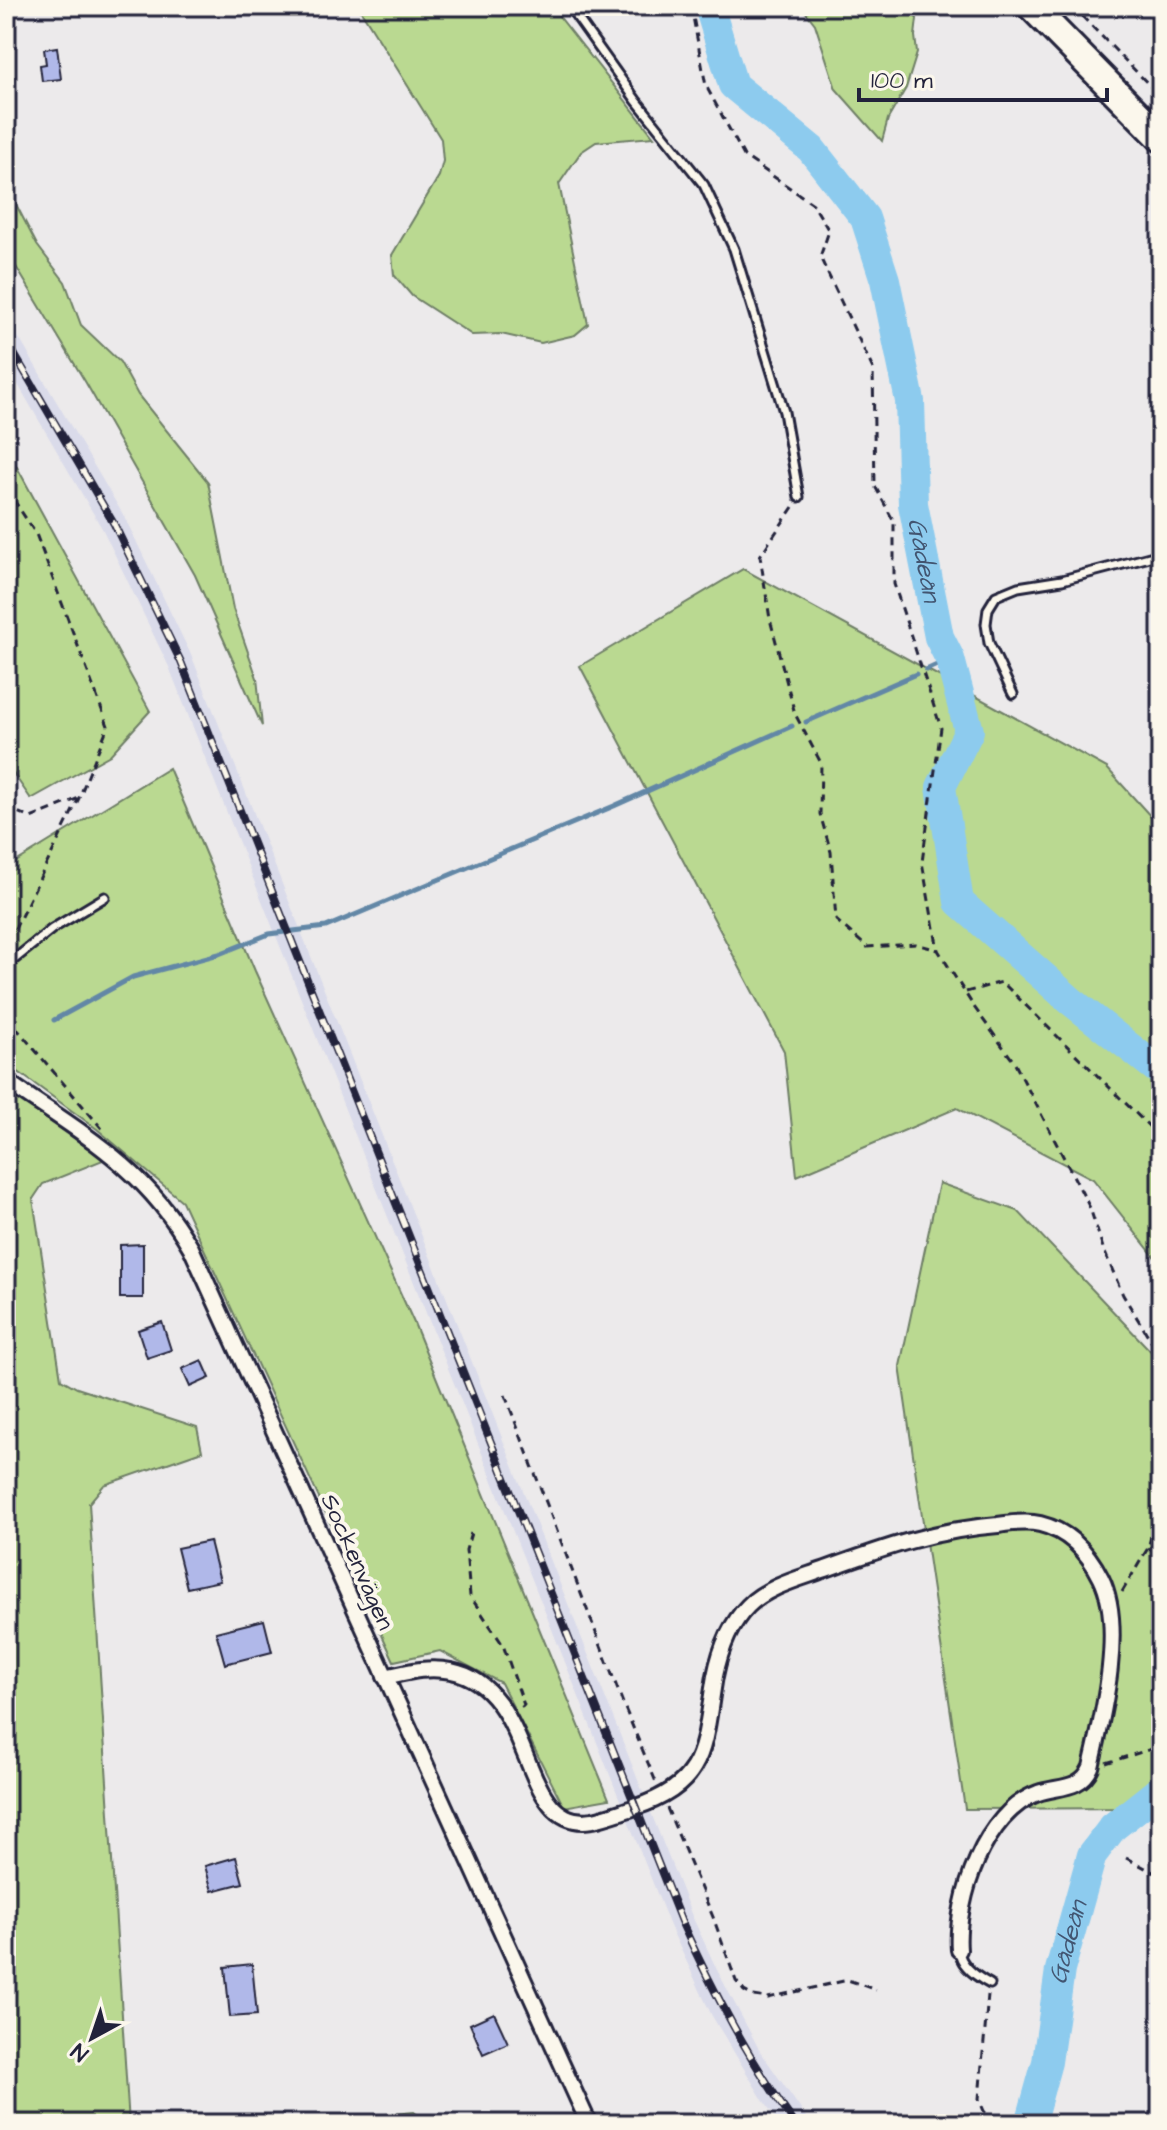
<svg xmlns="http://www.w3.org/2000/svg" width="1167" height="2130" viewBox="0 0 1167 2130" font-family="'Architects Daughter',sans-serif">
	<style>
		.built { fill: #dadbea }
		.green { fill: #bad991; stroke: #6e7e66; stroke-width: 2 }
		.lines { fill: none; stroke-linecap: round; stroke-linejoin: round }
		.stream { stroke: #6287a6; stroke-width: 5 }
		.river { stroke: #8dcbee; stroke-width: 30 }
		.building { fill: #b0b8e9; stroke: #22223b; stroke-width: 2 }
		.lane-casing { stroke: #22223b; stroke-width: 13 }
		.street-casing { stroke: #22223b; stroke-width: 20 }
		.highway-casing { stroke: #22223b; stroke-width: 32 }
		.path { stroke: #22223b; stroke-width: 3; stroke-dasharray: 8 6; stroke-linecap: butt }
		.lane { stroke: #fbf7ec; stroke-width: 7 }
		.street { stroke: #fbf7ec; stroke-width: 14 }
		.highway { stroke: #fbf7ec; stroke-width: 26 }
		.rail-casing { stroke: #22223b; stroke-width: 8 }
		.rail { stroke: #fbf7ec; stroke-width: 5; stroke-dasharray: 15; stroke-linecap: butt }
		.labels { text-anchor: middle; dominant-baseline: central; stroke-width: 8; stroke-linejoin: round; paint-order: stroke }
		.street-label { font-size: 24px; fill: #22223b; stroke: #fbf7ec }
		.water-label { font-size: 26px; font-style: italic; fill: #425571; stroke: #fbf7ec }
	</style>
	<rect width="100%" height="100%" fill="#eceaeb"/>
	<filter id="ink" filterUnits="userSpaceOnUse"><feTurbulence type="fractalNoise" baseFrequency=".0125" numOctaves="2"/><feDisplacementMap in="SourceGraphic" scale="16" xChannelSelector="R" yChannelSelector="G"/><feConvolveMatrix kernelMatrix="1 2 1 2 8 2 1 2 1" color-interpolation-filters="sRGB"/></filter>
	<g filter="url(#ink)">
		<!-- built -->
		<path class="built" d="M6,316l119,202 67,139 500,1259 26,56 42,79 51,73h-31l-17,-24 -51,-84 -42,-90 -501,-1259 -66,-137 -97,-166z"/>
		<!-- green -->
		<g class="green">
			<path d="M358,6h193l103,131 -58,5 -15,10 -22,32 29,140 -13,11 -34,8 -40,-9 -29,1 -60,-39 -18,-21 -2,-20 47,-79 4,-15 -2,-22z"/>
			<path d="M808,6h103l6,13 -2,17 2,17 -11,35 -18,31 -6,22 -46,-52 -21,-65 -10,-13z"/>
			<path d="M6,185l31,60 28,37 16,43 39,37 18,33 70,87 25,127 24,69 5,48 -67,-151 -109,-192 -80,-133z"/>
			<path d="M6,447l144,264 -40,44 -79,44 -25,-36z"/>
			<path d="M743,569l364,199 54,60v437l-68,-86 -136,-71 -160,68 -13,-125 -204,-385z"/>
			<path d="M169,768l86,203 159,352 195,476 -45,8 -63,-124 -61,-32 -46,10 -212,-460 -85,-72 -91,-66v-195z"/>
			<path d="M6,1090l80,57 22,11 -65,26 -10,15 28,180 16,9 120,39 5,24 -98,34 -15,18 40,621h-123z"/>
			<path d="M939,1183l79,28 143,151v419l-26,27 -170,1 -65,-443z"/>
			<path d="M414,2112l15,12h-134z"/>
		</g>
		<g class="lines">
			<!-- stream -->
			<g class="stream">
				<path d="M926,670l24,-11"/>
				<path d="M806,722l110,-48"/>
				<path d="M54,1020l79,-43 86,-23 50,-20 57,-7 288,-121 178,-80"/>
			</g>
			<!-- river -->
			<g class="river">
				<path id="s1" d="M709,6l24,79 78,64 54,69 20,62 25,121 3,103 26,133 11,22 19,72 -28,56 18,115 112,99 90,71"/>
				<path id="s2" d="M1030,2124l17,-62 13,-92 32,-115 21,-28 48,-38"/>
			</g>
		</g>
		<!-- building -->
		<g class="building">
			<path d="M57,47l4,32 -19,2 -2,-16 6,-1 -2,-15z"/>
			<path d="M143,1244v54h-23v-53z"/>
			<path d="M162,1322l9,28 -24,8 -9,-28z"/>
			<path d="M202,1360l8,18 -20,9 -8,-18z"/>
			<path d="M210,1541l10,40 -33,7 -10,-40z"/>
			<path d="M264,1620l8,32 -47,12 -9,-32z"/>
			<path d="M236,1857l7,26 -31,8 -7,-25z"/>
			<path d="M252,1964l5,51 -27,2 -5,-50z"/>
			<path d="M494,2013l14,30 -25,11 -13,-30z"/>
		</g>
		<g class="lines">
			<defs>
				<g id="lane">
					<path d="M569,6l67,94 68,85 30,64 50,163 15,85"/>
					<path d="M1013,694l-24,-51 -3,-19 2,-15 8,-13 22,-9 44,-7 99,-26"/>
					<path d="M6,966l46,-37 53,-32"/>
					<path d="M959,1950c1,16 18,27 31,34"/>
				</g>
				<g id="street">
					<path d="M6,1081c75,52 138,85 185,167l398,876"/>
					<path d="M385,1677c22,-5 43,-11 66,-6 87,17 66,163 142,149 14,-3 27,-8 40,-12 76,-25 70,-62 82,-132 5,-25 14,-51 33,-70 19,-19 50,-27 75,-36 61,-22 110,-40 175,-45 13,-2 29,-4 42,-1 29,7 48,28 61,54 24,48 2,138 -10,189 -10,23 -32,19 -53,26 -53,19 -83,106 -79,157"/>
				</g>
				<path id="highway" d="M1031,6l130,132"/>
			</defs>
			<!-- lane casing -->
			<use href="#lane" class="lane-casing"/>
			<!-- street casing -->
			<use href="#street" class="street-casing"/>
			<!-- highway casing -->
			<use href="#highway" class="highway-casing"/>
			<!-- path -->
			<g class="path">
				<path d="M691,6l15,80 38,70 69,48 16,27 -9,26 53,112 2,117 19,36v62l47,144 -19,134 16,88"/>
				<path d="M1072,6l89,91"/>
				<path d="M6,488l30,46 72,192 -29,72 -73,149"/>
				<path d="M793,507l-33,49 10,63 25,95 26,49 -1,51 11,38 5,68 31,27 49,-3 22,6 36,57 40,55 76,146 13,40 20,47 37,60 1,8"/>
				<path d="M6,807l25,11 48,-20"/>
				<path d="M966,992l36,-10 159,156"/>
				<path d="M6,1016l98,115"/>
				<path d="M505,1395l119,311 32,76"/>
				<path d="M471,1533l-5,17 4,46 33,49 21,60 -6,6"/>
				<path d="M1148,1548l13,7"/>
				<path d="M1122,1592l26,-44 7,-26 6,-153"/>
				<path d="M1106,1763l55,-17"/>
				<path d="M667,1808l46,109 23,64 8,10 9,5 15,2 80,-18 28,10"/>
				<path d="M1126,1858l35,18"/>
				<path d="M988,1995l-9,104 5,12 12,13"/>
			</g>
			<!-- lane -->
			<use href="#lane" class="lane"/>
			<!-- street -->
			<use href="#street" class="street"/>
			<!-- highway -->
			<use href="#highway" class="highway"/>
			<defs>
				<path id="rail" d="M6,340l108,184 67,138 500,1259c33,72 68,139 114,203"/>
			</defs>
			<!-- rail casing -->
			<use href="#rail" class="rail-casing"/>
			<!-- rail -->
			<use href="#rail" class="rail"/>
		</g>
	</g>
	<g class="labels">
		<!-- street labels -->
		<g class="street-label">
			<text transform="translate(357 1562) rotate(66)">Sockenvägen</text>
		</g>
		<!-- water labels -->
		<g class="water-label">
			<text stroke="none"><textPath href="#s1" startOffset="620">Gådeån</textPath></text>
			<text stroke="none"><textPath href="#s2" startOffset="186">Gådeån</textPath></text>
		</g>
	</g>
	<!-- margin -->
	<rect width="1167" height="2130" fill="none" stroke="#fbf7ec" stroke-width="32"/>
	<rect x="16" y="16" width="1135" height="2098" fill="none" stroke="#22223b" stroke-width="3" filter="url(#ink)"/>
	<!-- north arrow -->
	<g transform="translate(92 2038) rotate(220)" stroke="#fbf7ec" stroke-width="6" paint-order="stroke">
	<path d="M0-6L14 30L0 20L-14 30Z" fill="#22223b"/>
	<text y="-12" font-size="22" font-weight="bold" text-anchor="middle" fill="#22223b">N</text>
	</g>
	<!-- scale -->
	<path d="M859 88v12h248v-12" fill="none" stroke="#22223b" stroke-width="4"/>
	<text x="871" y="88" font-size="24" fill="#22223b" stroke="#fbf7ec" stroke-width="6" paint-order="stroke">100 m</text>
</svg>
